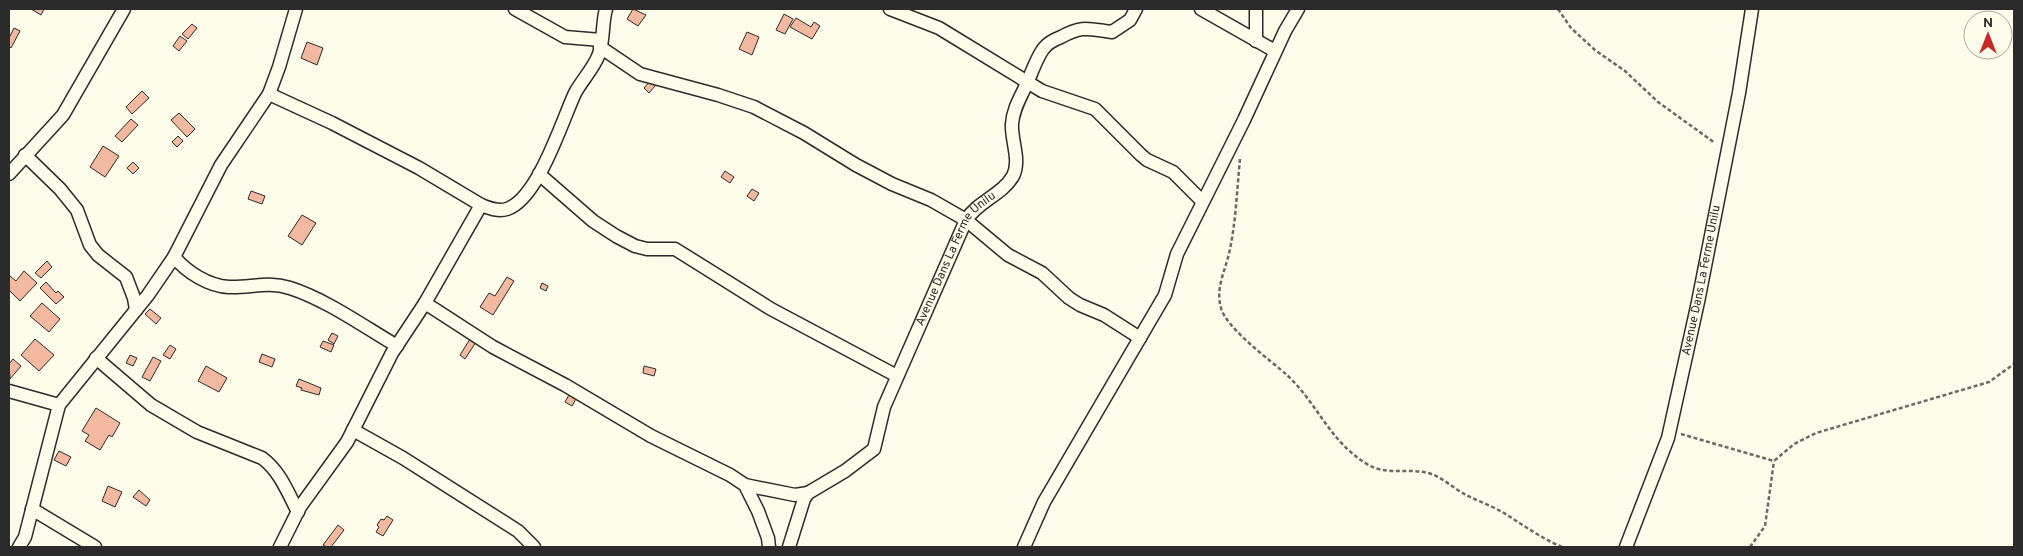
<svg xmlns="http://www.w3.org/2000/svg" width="2023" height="556" viewBox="0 0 2023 556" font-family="Overpass,sans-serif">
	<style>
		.building { fill: #f2b8a0; stroke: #2b2b2b }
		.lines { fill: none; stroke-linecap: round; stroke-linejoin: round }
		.minor-casing { stroke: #2b2b2b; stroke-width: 15 }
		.path { stroke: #6a6964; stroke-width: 2.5; stroke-dasharray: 4 2.5; stroke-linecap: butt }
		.minor { stroke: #fdfbea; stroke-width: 12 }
		.labels { text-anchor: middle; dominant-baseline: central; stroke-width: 4; stroke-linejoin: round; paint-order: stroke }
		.street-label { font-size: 12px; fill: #2b2b2b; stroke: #fdfbea }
	</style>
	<rect width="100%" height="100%" fill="#fdfbea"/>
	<!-- building -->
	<g class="building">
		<path d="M31,9h13l-3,6z"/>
		<path d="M633,9l13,6 -8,11 -11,-7z"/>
		<path d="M784,14l9,5 -8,15 -9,-4z"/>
		<path d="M796,18l15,9 3,-5 6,4 -8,13 -22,-12z"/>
		<path d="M192,24l5,4 -9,11 -6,-5z"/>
		<path d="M14,28l6,3 -9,17 -2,-2v-8z"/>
		<path d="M747,32l12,5 -7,18 -13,-6z"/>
		<path d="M180,36l7,5 -8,10 -6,-5z"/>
		<path d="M307,42l16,6 -6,17 -16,-7z"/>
		<path d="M651,80l5,5 -7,8 -5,-5z"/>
		<path d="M142,91l7,7 -17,16 -6,-7z"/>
		<path d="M179,113l16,16 -8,8 -16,-17z"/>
		<path d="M131,119l7,6 -16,17 -7,-6z"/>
		<path d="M178,136l5,5 -6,6 -5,-5z"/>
		<path d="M103,146l16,10 -14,21 -15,-10z"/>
		<path d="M133,162l6,6 -6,6 -6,-6z"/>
		<path d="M725,171l9,6 -4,6 -9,-6z"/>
		<path d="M752,189l7,4 -5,8 -7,-5z"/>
		<path d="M251,191l14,5 -3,8 -14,-5z"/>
		<path d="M302,215l14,8 -14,22 -14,-9z"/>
		<path d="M47,261l5,6 -11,11 -6,-5z"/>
		<path d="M24,271l13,12 -17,18 -11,-11v-12l1,-2 6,5z"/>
		<path d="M507,277l7,4 -21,34 -13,-8 9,-14 6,3z"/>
		<path d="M46,282l10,11 2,-2 6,6 -8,7 -16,-16z"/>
		<path d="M542,283l6,3 -2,5 -6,-3z"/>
		<path d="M42,303l18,16 -11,13 -19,-16z"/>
		<path d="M150,309l11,9 -5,6 -11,-10z"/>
		<path d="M332,333l6,3 -4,8 -6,-4z"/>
		<path d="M35,339l19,16 -15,16 -18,-16z"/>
		<path d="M470,339l6,3 -11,17 -5,-4z"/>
		<path d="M323,341l11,4 -3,7 -11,-5z"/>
		<path d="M170,345l6,4 -6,10 -7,-4z"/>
		<path d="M262,354l13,5 -3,8 -13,-5z"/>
		<path d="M130,355l7,3 -4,8 -7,-3z"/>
		<path d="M153,357l8,4 -11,20 -8,-4z"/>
		<path d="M13,359l8,7 -11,13 -1,-15z"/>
		<path d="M206,366l21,12 -8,14 -21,-11z"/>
		<path d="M644,366l12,3 -2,7 -11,-3z"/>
		<path d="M299,379l22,9 -2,7 -18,-5 1,-2 -6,-2z"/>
		<path d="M570,393l7,4 -5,9 -7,-4z"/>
		<path d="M96,408l24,15 -8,14 -3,-2 -9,15 -15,-9 4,-6 -7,-4z"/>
		<path d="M59,451l12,6 -5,9 -12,-6z"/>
		<path d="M108,486l14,6 -7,15 -13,-6z"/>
		<path d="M139,490l11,10 -4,6 -13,-9z"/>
		<path d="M387,516l6,4 -10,16 -7,-4 3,-5 -2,-2 4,-6 3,1z"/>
		<path d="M338,525l6,5 -13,17h-4l-4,-2z"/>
	</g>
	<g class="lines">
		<defs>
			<g id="minor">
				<path d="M515,9l50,28 36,3"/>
				<path d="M890,9l49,19 103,63 53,18 46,46 6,5 26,12 29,29"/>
				<path d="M1201,9l74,42"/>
				<path d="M1256,9v32"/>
				<path d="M600,47l40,27 78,21 36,12 50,26 52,32 36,19 39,16 35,20 42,35 34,18 27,25 11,7 24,10 36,23"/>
				<path d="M269,94l63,29 87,45 62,37"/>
				<path d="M25,155l35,34 17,21 13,35 8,10 28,22 8,21 2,12"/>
				<path d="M9,174l54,-59 61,-106"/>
				<path d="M539,174l54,47 23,15 19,10 12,3h28l96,60 126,67"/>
				<path d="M174,257c13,15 34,29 55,30 21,1 38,-6 61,1 37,12 73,38 107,58"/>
				<path d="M425,303l68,44 72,38 86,51 79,39 15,10 13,26 10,27 1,9"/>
				<path d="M96,358l55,47 46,27 65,26c18,13 26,35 36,54"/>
				<path d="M9,391l50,14"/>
				<path d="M353,430l50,28 115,73 16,16"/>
				<path d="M745,485l50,10 13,-2"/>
				<path d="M32,509l63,38"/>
				<path d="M19,547l6,-10 34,-132 89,-110 26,-38 47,-92 48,-71 10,-27 17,-58"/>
				<path d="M280,547l20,-40 47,-65 45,-89 33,-50 56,-98c8,3 17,7 26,4 31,-10 55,-88 68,-116 7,-13 19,-25 24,-39 5,-15 3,-31 7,-45"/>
				<path id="s1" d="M789,547l15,-48 4,-6 37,-22 29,-22 10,-42 82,-187c12,-19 36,-25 47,-44 8,-16 -2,-35 -1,-52 1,-16 10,-29 16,-43 4,-9 10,-27 17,-34 3,-4 11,-8 16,-10 22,-12 27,-8 51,-5l18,-12 6,-11"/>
				<path d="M1024,547l20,-45 121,-207 12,-41 67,-134 41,-89 13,-22"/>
				<path id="s2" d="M1626,547l42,-109 30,-136 41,-209 13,-84"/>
			</g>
		</defs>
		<!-- minor casing -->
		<use href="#minor" class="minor-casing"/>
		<!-- path -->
		<g class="path">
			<path d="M1558,9l13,19 24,22 30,21 33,31 57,41"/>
			<path d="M1240,159c-3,30 -4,61 -10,90 -4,21 -15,38 -9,59 5,20 50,53 66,67 31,29 42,66 80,89 20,13 46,2 67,11 11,5 21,14 32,20 12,6 26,11 38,18 19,12 37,25 58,34"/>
			<path d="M1681,434l93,27 20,-17 22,-11 173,-51 25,-18"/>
			<path d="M1750,547l15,-21 9,-65"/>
		</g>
		<!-- minor -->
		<use href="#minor" class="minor"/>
	</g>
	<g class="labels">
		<!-- street labels -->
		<g class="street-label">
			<text stroke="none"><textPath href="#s1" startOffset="346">Avenue Dans La Ferme Unilu</textPath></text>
			<text stroke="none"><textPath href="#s2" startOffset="278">Avenue Dans La Ferme Unilu</textPath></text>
		</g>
	</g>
	<!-- border -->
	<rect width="2023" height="556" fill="none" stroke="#2b2b2b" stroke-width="20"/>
	<!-- north arrow -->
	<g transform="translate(1988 35)"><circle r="24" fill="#fdfbea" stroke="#a9a89e"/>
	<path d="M0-4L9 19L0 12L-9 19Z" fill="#c62828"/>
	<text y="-8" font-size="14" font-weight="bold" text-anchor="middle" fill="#2b2b2b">N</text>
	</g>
</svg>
